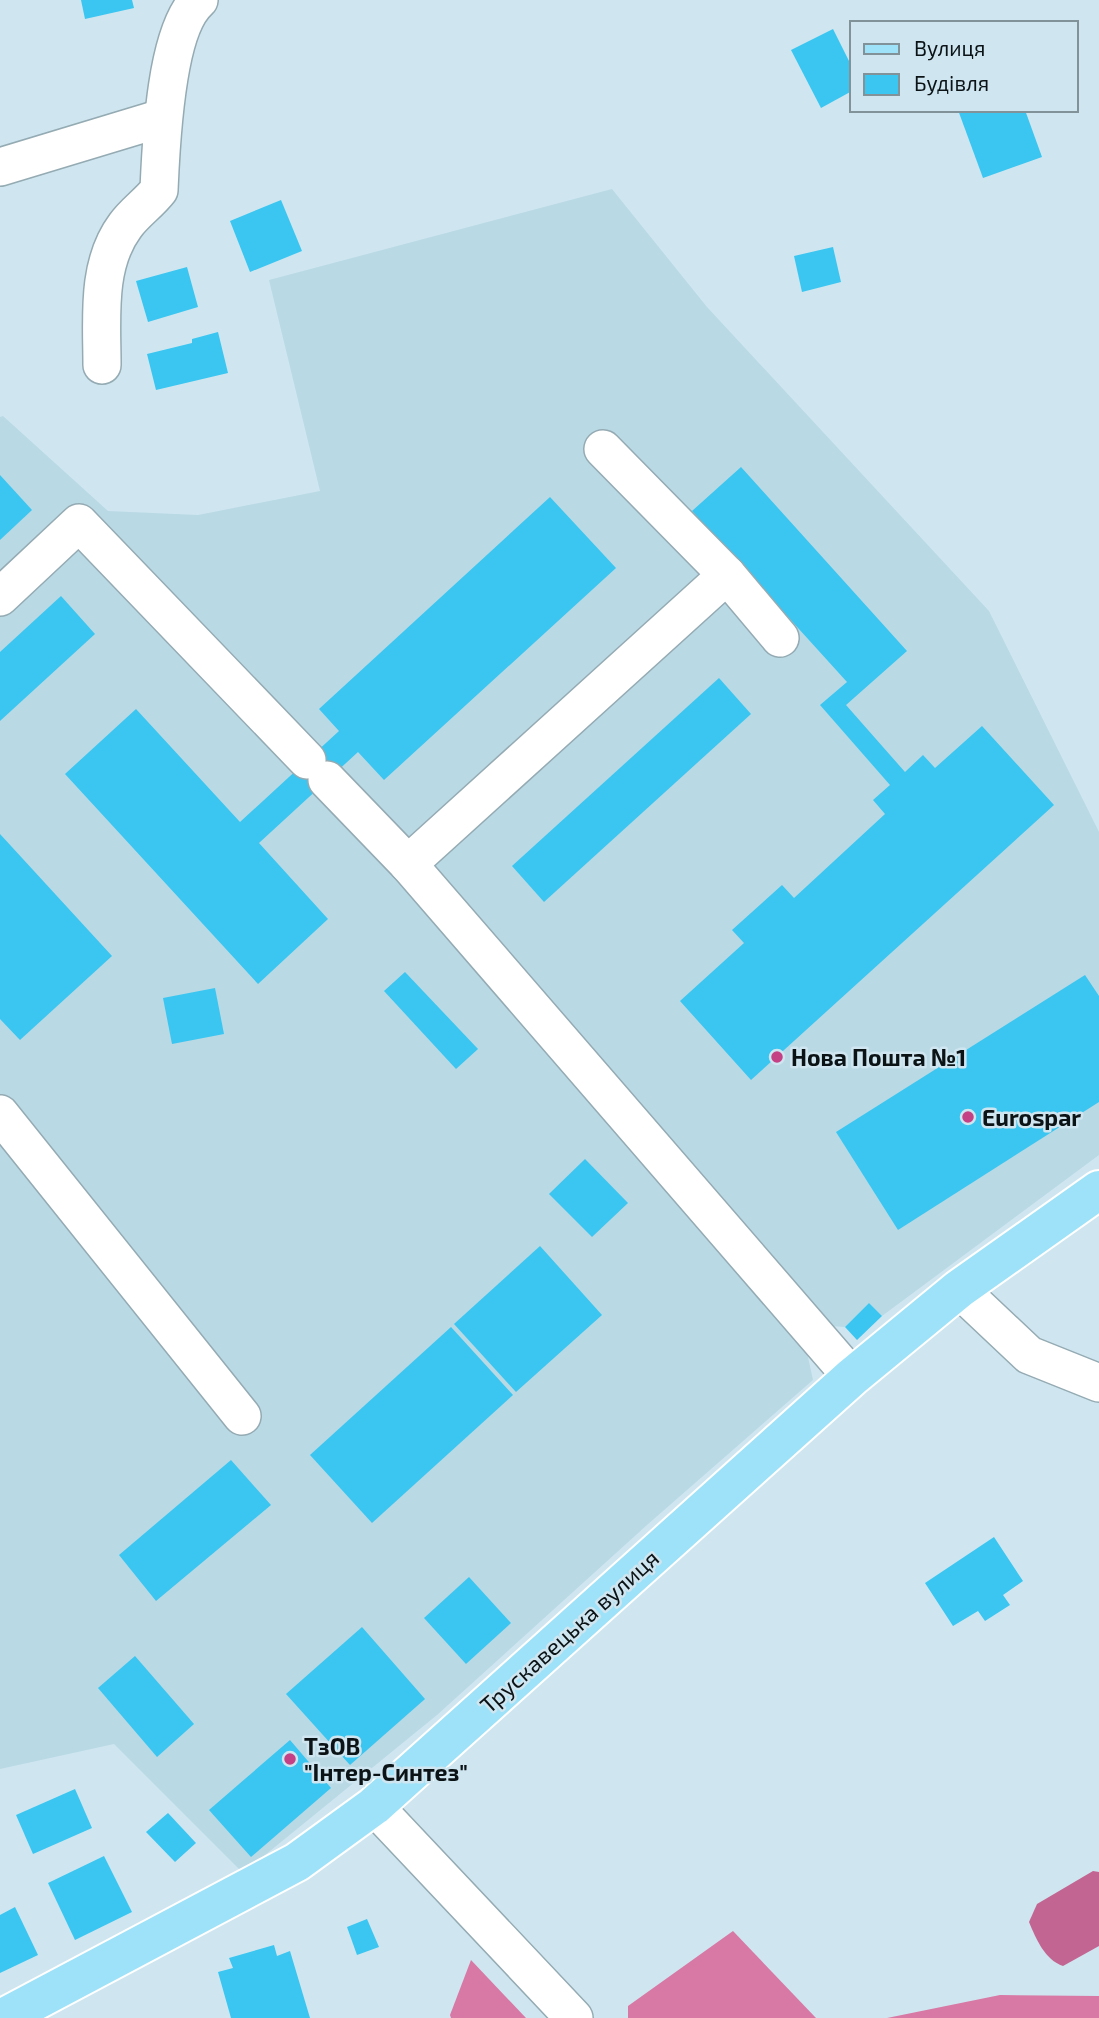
<svg xmlns="http://www.w3.org/2000/svg" width="1099" height="2018" viewBox="0 0 1099 2018" font-family="'Exo 2',sans-serif">
	<style>
		.built { fill: #b9d9e5 }
		.forest { fill: #d878a5 }
		.water { fill: #c36592 }
		.building { fill: #3ac6f0 }
		.lines { fill: none; stroke-linecap: round; stroke-linejoin: round }
		.minor-casing { stroke: #95abb3; stroke-width: 40 }
		.major-casing { stroke: #fff; stroke-width: 42 }
		.minor { stroke: #fff; stroke-width: 37 }
		.major { stroke: #9de2f8; stroke-width: 38 }
		.poi-dot { fill: #c54186; stroke: #cfe6f0; stroke-width: 2.5 }
		.labels { text-anchor: middle; dominant-baseline: central; stroke-width: 5; stroke-linejoin: round; paint-order: stroke }
		.poi-label { font-size: 23px; font-weight: bold; fill: #0b1316; stroke: #cfe6f0; text-anchor: start }
		.street-label { font-size: 23px; fill: #0b1316; stroke: #cfe6f0 }
	</style>
	<rect width="100%" height="100%" fill="#cfe6f0"/>
	<!-- built -->
	<path class="built" d="M612,189l95,118 282,304 110,221v323l-217,161 -13,-13 -24,24 -15,-1 -24,22 7,32 -166,145 -210,190 -194,158 -129,-129 -114,25v-1352l3,-1 105,95 90,4 122,-24 -51,-211z"/>
	<!-- forest -->
	<g class="forest">
		<path d="M733,1931l83,87h-188v-12z"/>
		<path d="M471,1960l55,58h-75l-1,-3z"/>
		<path d="M1000,1995l99,1v22h-212z"/>
	</g>
	<!-- water -->
	<path class="water" d="M1093,1871l6,1v74l-36,20c-18,-6 -27,-27 -34,-44l8,-18z"/>
	<!-- building -->
	<g class="building">
		<path d="M81,0h51l2,8 -49,11z"/>
		<path d="M833,29l19,38v24l-31,17 -30,-58z"/>
		<path d="M958,110h67l17,47 -59,21z"/>
		<path d="M281,200l21,51 -52,21 -20,-51z"/>
		<path d="M833,247l8,35 -39,10 -8,-36z"/>
		<path d="M187,267l11,40 -50,15 -12,-41z"/>
		<path d="M218,332l10,41 -72,17 -9,-36 45,-11v-4z"/>
		<path d="M741,467l166,184 -61,54 59,67 18,-17 12,13 47,-42 72,79 -303,275 -71,-79 64,-58 -12,-13 50,-45 12,13 91,-84 -12,-14 17,-15 -70,-80 27,-23 -155,-171z"/>
		<path d="M0,475l32,35 -32,30z"/>
		<path d="M550,497l66,71 -232,212 -26,-28 -99,91 69,76 -70,65 -193,-210 71,-65 104,113 99,-91 -20,-22z"/>
		<path d="M61,596l34,38 -95,87v-69z"/>
		<path d="M719,678l32,36 -207,188 -32,-36z"/>
		<path d="M0,834l112,122 -92,84 -20,-21z"/>
		<path d="M405,972l73,77 -22,20 -72,-78z"/>
		<path d="M1085,975l14,21v106l-201,128 -62,-98z"/>
		<path d="M215,988l9,46 -52,10 -9,-46z"/>
		<path d="M585,1159l43,44 -36,34 -43,-43z"/>
		<path d="M540,1246l62,69 -86,77 -62,-68z"/>
		<path d="M869,1303l13,13 -25,24 -12,-13z"/>
		<path d="M451,1327l62,68 -141,128 -62,-68z"/>
		<path d="M231,1460l40,45 -115,96 -37,-46z"/>
		<path d="M994,1537l29,44 -20,14 7,10 -25,16 -7,-10 -25,15 -28,-43z"/>
		<path d="M469,1577l42,46 -45,41 -42,-46z"/>
		<path d="M362,1627l63,72 -75,66 -64,-71z"/>
		<path d="M135,1656l59,68 -37,33 -59,-69z"/>
		<path d="M290,1740l41,48 -80,69 -42,-47z"/>
		<path d="M75,1789l17,39 -59,26 -17,-39z"/>
		<path d="M168,1813l28,30 -21,19 -29,-30z"/>
		<path d="M104,1856l28,56 -57,28 -27,-57z"/>
		<path d="M15,1907l23,48 -38,18v-58z"/>
		<path d="M367,1919l12,28 -22,8 -10,-28z"/>
		<path d="M274,1945l3,11 13,-5 20,67h-79l-13,-46 15,-4 -4,-10z"/>
	</g>
	<g class="lines">
		<defs>
			<g id="minor">
				<path d="M0,167l162,-49"/>
				<path d="M102,365c0,-46 -6,-100 23,-139 9,-13 24,-23 34,-36 2,-45 6,-160 40,-190"/>
				<path d="M603,449l124,126 53,63"/>
				<path d="M0,597l79,-74 228,237"/>
				<path d="M327,780l81,84 444,513"/>
				<path d="M408,864l319,-289"/>
				<path d="M0,1114l242,302"/>
				<path d="M959,1289l70,66 70,28"/>
				<path d="M374,1806l200,212"/>
			</g>
			<path id="major" d="M3,2018l294,-156 77,-56 478,-429 107,-88 140,-99"/>
		</defs>
		<!-- minor casing -->
		<use href="#minor" class="minor-casing"/>
		<!-- major casing -->
		<use href="#major" class="major-casing"/>
		<!-- minor -->
		<use href="#minor" class="minor"/>
		<!-- major -->
		<use href="#major" class="major"/>
	</g>
	<!-- markers -->
	<g class="poi-dot">
		<circle cx="777" cy="1057" r="7"/>
		<circle cx="968" cy="1117" r="7"/>
		<circle cx="290" cy="1759" r="7"/>
	</g>
	<g class="labels">
		<!-- poi labels -->
		<g class="poi-label">
			<text x="791" y="1057">Нова Пошта №1</text>
			<text x="982" y="1117">Eurospar</text>
			<text x="304" y="1746">ТзОВ<tspan x="304" dy="26">"Інтер-Синтез"</tspan></text>
		</g>
		<!-- street labels -->
		<g class="street-label">
			<text transform="translate(569 1631) rotate(-42)">Трускавецька вулиця</text>
		</g>
	</g>
	<!-- legend -->
	<rect x="850" y="21" width="228" height="91" fill="#cfe6f0" stroke="#819299" stroke-width="2"/>
	<rect x="864" y="44" width="35" height="10" fill="#9de2f8" stroke="#819299" stroke-width="2"/>
	<text x="914" y="56" font-size="21" fill="#0b1316">Вулиця</text>
	<rect x="864" y="74" width="35" height="21" fill="#3ac6f0" stroke="#819299" stroke-width="2"/>
	<text x="914" y="91" font-size="21" fill="#0b1316">Будівля</text>
</svg>
